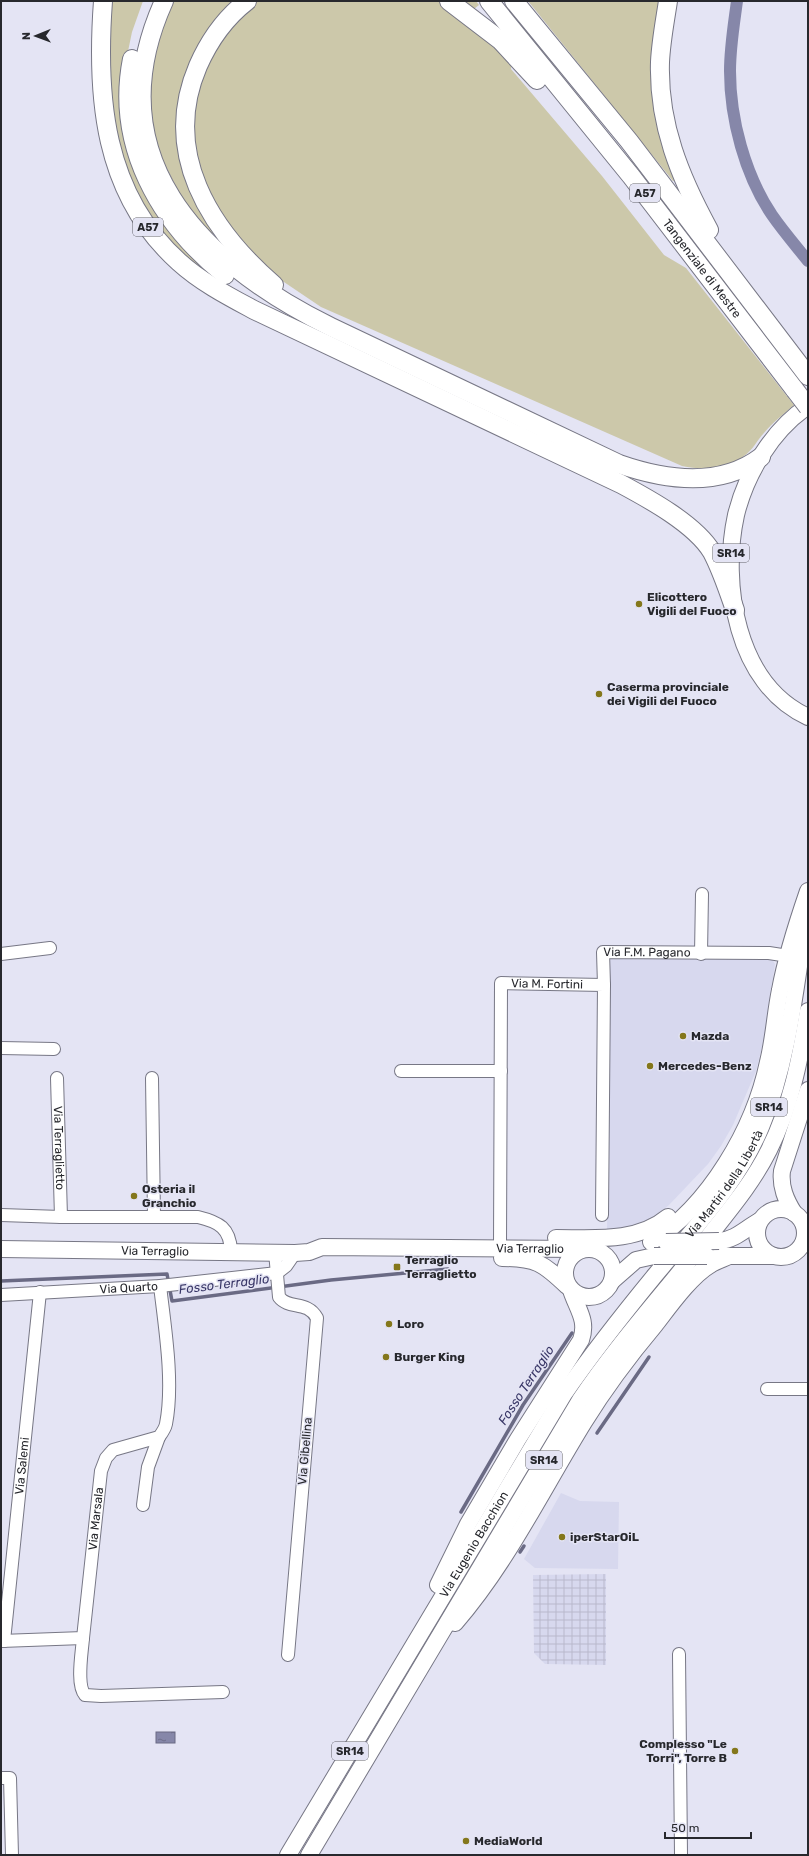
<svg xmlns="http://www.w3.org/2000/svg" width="809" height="1856" viewBox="0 0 809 1856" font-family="Rubik,sans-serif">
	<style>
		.built { fill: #d7d8ee }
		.industrial { fill: url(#industrial-grid) }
		.grass { fill: #ccc8aa }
		.water { fill: url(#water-ripples); stroke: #6a6a84 }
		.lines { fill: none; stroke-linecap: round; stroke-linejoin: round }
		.stream { stroke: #6a6a84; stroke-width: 3.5 }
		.canal { stroke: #8687a9; stroke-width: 12 }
		.minor-casing { stroke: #777785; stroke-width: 14 }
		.major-casing { stroke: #777785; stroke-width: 18 }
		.highway-casing { stroke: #777785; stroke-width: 20 }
		.minor { stroke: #fff; stroke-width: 12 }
		.major { stroke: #fff; stroke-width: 16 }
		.highway { stroke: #fff; stroke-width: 18 }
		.major-bridge-casing { stroke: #777785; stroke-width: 18; stroke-linecap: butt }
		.highway-bridge-casing { stroke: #777785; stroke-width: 20; stroke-linecap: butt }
		.major-bridge { stroke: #fff; stroke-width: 16 }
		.highway-bridge { stroke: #fff; stroke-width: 18 }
		.poi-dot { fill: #84771b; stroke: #e4e4f4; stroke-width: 1.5 }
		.labels { text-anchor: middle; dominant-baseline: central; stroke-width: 3; stroke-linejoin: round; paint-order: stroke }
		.shield { fill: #e4e4f4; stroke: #606069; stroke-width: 1 }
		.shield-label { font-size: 11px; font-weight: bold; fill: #27282d }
		.street-label { font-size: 12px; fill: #27282d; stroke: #e4e4f4 }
		.poi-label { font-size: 12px; font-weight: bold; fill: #27282d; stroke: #e4e4f4; text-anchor: start }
		.water-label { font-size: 13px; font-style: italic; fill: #393767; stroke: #e4e4f4 }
	</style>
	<defs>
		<pattern id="industrial-grid" width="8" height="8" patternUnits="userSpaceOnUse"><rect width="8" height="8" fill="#d7d8ee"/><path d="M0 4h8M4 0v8" fill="none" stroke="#b9b9cc"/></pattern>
		<pattern id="water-ripples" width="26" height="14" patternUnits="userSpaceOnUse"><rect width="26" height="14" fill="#8687a9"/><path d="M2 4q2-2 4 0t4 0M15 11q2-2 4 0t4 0" fill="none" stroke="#6e6e8a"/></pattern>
	</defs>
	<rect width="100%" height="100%" fill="#e4e4f4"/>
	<!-- built -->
	<g class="built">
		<path d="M610,955l162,4 3,5 -11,75 -8,32 -23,54 -12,21 -13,18 -39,41 -13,10 -21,12 -16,2h-12z"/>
		<path d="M561,1493l19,8 39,1 -1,67 -83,-1 -11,-9z"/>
	</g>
	<!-- industrial -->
	<path class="industrial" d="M606,1574v91l-61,-1 -11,-11 -1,-78z"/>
	<!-- grass -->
	<g class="grass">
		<path d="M109,1h34l-11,31 -6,29 74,203 -2,2 -21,-17 -33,-40 -26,-56 -13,-89z"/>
		<path d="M170,1h67l-55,99 33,133 -4,1 -30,-37 -25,-51 -8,-63z"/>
		<path d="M251,1h191l70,59 -1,9 91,107 62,79 22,13 108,137c-10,9 -21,17 -30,28 -7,7 -11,17 -20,23 -17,14 -42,14 -62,10l-361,-159 -40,-27 -63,-61 -28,-70 11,-85z"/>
		<path d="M461,1h15l3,4 -5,4z"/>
		<path d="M528,1h136l-6,48 18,132h-3z"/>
	</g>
	<!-- water -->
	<rect class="water" x="156" y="1732" width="19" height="11"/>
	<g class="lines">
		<!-- stream -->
		<g class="stream">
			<path d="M1,1281l166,-7 5,27 159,-21 117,-11"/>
			<path d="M597,1433l52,-76"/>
			<path d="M461,1512l62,-107 49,-72"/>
			<path d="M520,1552l4,-6"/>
		</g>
		<!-- canal -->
		<path class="canal" d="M737,1c-3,23 -7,46 -7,70 0,48 15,104 42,144 11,16 24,31 36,46"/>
		<defs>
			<g id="minor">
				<path d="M1,954l49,-6"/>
				<path d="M701,954l1,-60"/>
				<path id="s1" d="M604,985l-1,-33 166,1 19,3"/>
				<path d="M1,1048l53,1"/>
				<path d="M401,1071h100"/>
				<path id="s2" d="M57,1078l4,139"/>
				<path d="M152,1078l2,139"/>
				<path d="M1,1215l60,2h137c21,5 32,11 33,34"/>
				<path id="s3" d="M500,1247l1,-264 103,2 -2,230"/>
				<path d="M275,1252l4,45c10,13 28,3 38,21l-29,337"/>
				<path id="s4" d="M1,1295l159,-9 117,-13 9,-7 9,-13"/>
				<path d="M767,1389h41"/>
				<path d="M143,1505l5,-38 11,-30"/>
				<path d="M83,1638c-1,14 -7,47 2,57l16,1 122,-4"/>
				<path id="s5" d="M1,1641l82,-3 18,-167 5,-13 7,-8 46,-13c3,-4 6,-8 7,-13 8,-41 -1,-96 -6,-138"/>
				<path id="s6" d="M4,1641l36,-349"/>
				<path d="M679,1654l2,201"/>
				<path d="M1,1778h9l2,77"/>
			</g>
			<g id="major">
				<path d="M808,406c-36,24 -62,68 -72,109 -15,69 0,169 72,202"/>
				<circle cx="781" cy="1233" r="24"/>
				<path d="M794,1213c-8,-13 -14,-26 -12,-42l26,-81"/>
				<path d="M556,1238c37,0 81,5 112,-21"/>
				<path d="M719,1241c16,-1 26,-12 40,-20"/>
				<path d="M651,1242c58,-36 103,-113 117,-180 6,-24 7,-48 12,-72 6,-33 17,-67 28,-99"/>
				<circle cx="589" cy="1273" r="24"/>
				<path id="s7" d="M1,1249l294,4 14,-1 13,-5 261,2"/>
				<path d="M719,1256h54"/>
				<path d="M502,1258c34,0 41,5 65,28"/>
				<path d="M612,1281l24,-21 18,-4"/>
				<path d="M438,1585l30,-61 50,-85 63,-99c7,-20 -4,-31 -10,-50"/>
				<path d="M455,1623c52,-60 87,-133 129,-201 21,-34 45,-66 71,-97 14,-18 36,-49 55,-60 6,-4 13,-6 19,-9"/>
				<path id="s8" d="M288,1855l276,-461c29,-42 60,-81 92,-120 38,-46 82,-91 105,-147 29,-69 35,-147 47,-221"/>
				<path d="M309,1855l271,-455c39,-58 86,-109 129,-164 22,-28 44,-54 60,-86 22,-44 31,-91 39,-139"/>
			</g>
			<g id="highway">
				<path d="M103,1c-7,95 0,193 76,261 22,20 49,34 75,48l367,174c28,15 74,40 91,68 10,19 16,38 23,58"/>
				<path d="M164,1c-70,155 35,261 167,326l288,137c46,16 101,24 142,-7"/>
				<path d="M247,1c-22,17 -38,40 -49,65 -37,86 11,163 76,219"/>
				<path d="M449,1l51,39 37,40"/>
				<path id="s9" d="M489,1l142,175 164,214"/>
				<path d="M514,1l115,140 179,235"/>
				<path d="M668,1c-3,20 -7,40 -8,61 -2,62 20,115 49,168"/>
				<path d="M132,59c-17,86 27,163 93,216"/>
			</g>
		</defs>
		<!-- minor casing -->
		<use href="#minor" class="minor-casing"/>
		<!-- major casing -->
		<use href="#major" class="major-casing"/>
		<!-- highway casing -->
		<use href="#highway" class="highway-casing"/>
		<!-- minor -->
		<use href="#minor" class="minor"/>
		<!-- major -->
		<use href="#major" class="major"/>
		<!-- highway -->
		<use href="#highway" class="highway"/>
		<defs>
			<g id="major-bridge">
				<path d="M666,1242l53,-1"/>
				<path d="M654,1256h53"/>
			</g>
			<path id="highway-bridge" d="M795,390l13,17"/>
		</defs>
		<!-- major-bridge casing -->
		<use href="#major-bridge" class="major-bridge-casing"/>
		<!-- highway-bridge casing -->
		<use href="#highway-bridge" class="highway-bridge-casing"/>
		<!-- major-bridge -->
		<use href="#major-bridge" class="major-bridge"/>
		<!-- highway-bridge -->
		<use href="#highway-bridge" class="highway-bridge"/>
	</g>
	<!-- markers -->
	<g class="poi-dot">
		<circle cx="639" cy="604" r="4"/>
		<circle cx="599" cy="694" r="4"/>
		<circle cx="683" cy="1036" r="4"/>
		<circle cx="650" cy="1066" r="4"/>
		<circle cx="134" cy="1196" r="4"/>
		<rect x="393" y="1263" width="8" height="8" rx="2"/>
		<circle cx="389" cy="1324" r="4"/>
		<circle cx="386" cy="1357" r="4"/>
		<circle cx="562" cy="1537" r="4"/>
		<circle cx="735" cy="1751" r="4"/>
		<circle cx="466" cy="1841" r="4"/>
	</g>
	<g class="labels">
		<!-- shield labels -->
		<g class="shield">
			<rect x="630" y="184" width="30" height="18" rx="3"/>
			<rect x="133" y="218" width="30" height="18" rx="3"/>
			<rect x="713" y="544" width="36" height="18" rx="3"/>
			<rect x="751" y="1098" width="36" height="18" rx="3"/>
			<rect x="526" y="1451" width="36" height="18" rx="3"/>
			<rect x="332" y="1742" width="36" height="18" rx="3"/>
		</g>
		<g class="shield-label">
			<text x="645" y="193">A57</text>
			<text x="148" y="227">A57</text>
			<text x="731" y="553">SR14</text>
			<text x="769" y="1107">SR14</text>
			<text x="544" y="1460">SR14</text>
			<text x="350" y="1751">SR14</text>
		</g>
		<!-- street labels -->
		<g class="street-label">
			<text stroke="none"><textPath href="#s9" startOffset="342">Tangenziale di Mestre</textPath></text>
			<text stroke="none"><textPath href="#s1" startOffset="77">Via F.M. Pagano</textPath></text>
			<text stroke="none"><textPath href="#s3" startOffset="310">Via M. Fortini</textPath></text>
			<text stroke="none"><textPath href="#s2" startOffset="70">Via Terraglietto</textPath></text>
			<text stroke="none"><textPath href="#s8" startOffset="802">Via Martiri della Libertà</textPath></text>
			<text stroke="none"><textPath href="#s7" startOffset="530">Via Terraglio</textPath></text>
			<text stroke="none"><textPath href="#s7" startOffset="154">Via Terraglio</textPath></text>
			<text stroke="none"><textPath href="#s4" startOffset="128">Via Quarto</textPath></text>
			<text transform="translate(305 1451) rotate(-85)">Via Gibellina</text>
			<text stroke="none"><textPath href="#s6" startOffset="176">Via Salemi</textPath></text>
			<text stroke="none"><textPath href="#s5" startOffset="202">Via Marsala</textPath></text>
			<text stroke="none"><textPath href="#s8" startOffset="362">Via Eugenio Bacchion</textPath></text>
		</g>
		<!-- poi labels -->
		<g class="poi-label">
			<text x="647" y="597">Elicottero<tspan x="647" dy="14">Vigili del Fuoco</tspan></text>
			<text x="607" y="687">Caserma provinciale<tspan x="607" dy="14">dei Vigili del Fuoco</tspan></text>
			<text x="691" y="1036">Mazda</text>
			<text x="658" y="1066">Mercedes-Benz</text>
			<text x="142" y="1189">Osteria il<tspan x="142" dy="14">Granchio</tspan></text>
			<text x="405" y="1260">Terraglio<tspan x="405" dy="14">Terraglietto</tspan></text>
			<text x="397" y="1324">Loro</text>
			<text x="394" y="1357">Burger King</text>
			<text x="570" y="1537">iperStarOiL</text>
			<text x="727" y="1744" text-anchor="end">Complesso "Le<tspan x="727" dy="14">Torri", Torre B</tspan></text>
			<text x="474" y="1841">MediaWorld</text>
		</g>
		<!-- water labels -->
		<g class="water-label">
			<text transform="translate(224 1284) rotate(-7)">Fosso Terraglio</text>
			<text transform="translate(526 1385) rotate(-57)">Fosso Terraglio</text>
		</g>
	</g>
	<!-- border -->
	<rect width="809" height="1856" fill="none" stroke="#27282d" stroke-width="4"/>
	<!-- north arrow -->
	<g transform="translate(36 36) rotate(269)" stroke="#e4e4f4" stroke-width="3" paint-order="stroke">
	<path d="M0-3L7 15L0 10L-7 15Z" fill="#27282d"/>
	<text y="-6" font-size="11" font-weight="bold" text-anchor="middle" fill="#27282d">N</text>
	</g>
	<!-- scale -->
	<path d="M665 1832v6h86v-6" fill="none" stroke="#27282d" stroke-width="2"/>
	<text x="671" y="1832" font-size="12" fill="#27282d" stroke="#e4e4f4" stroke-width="3" paint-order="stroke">50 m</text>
</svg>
